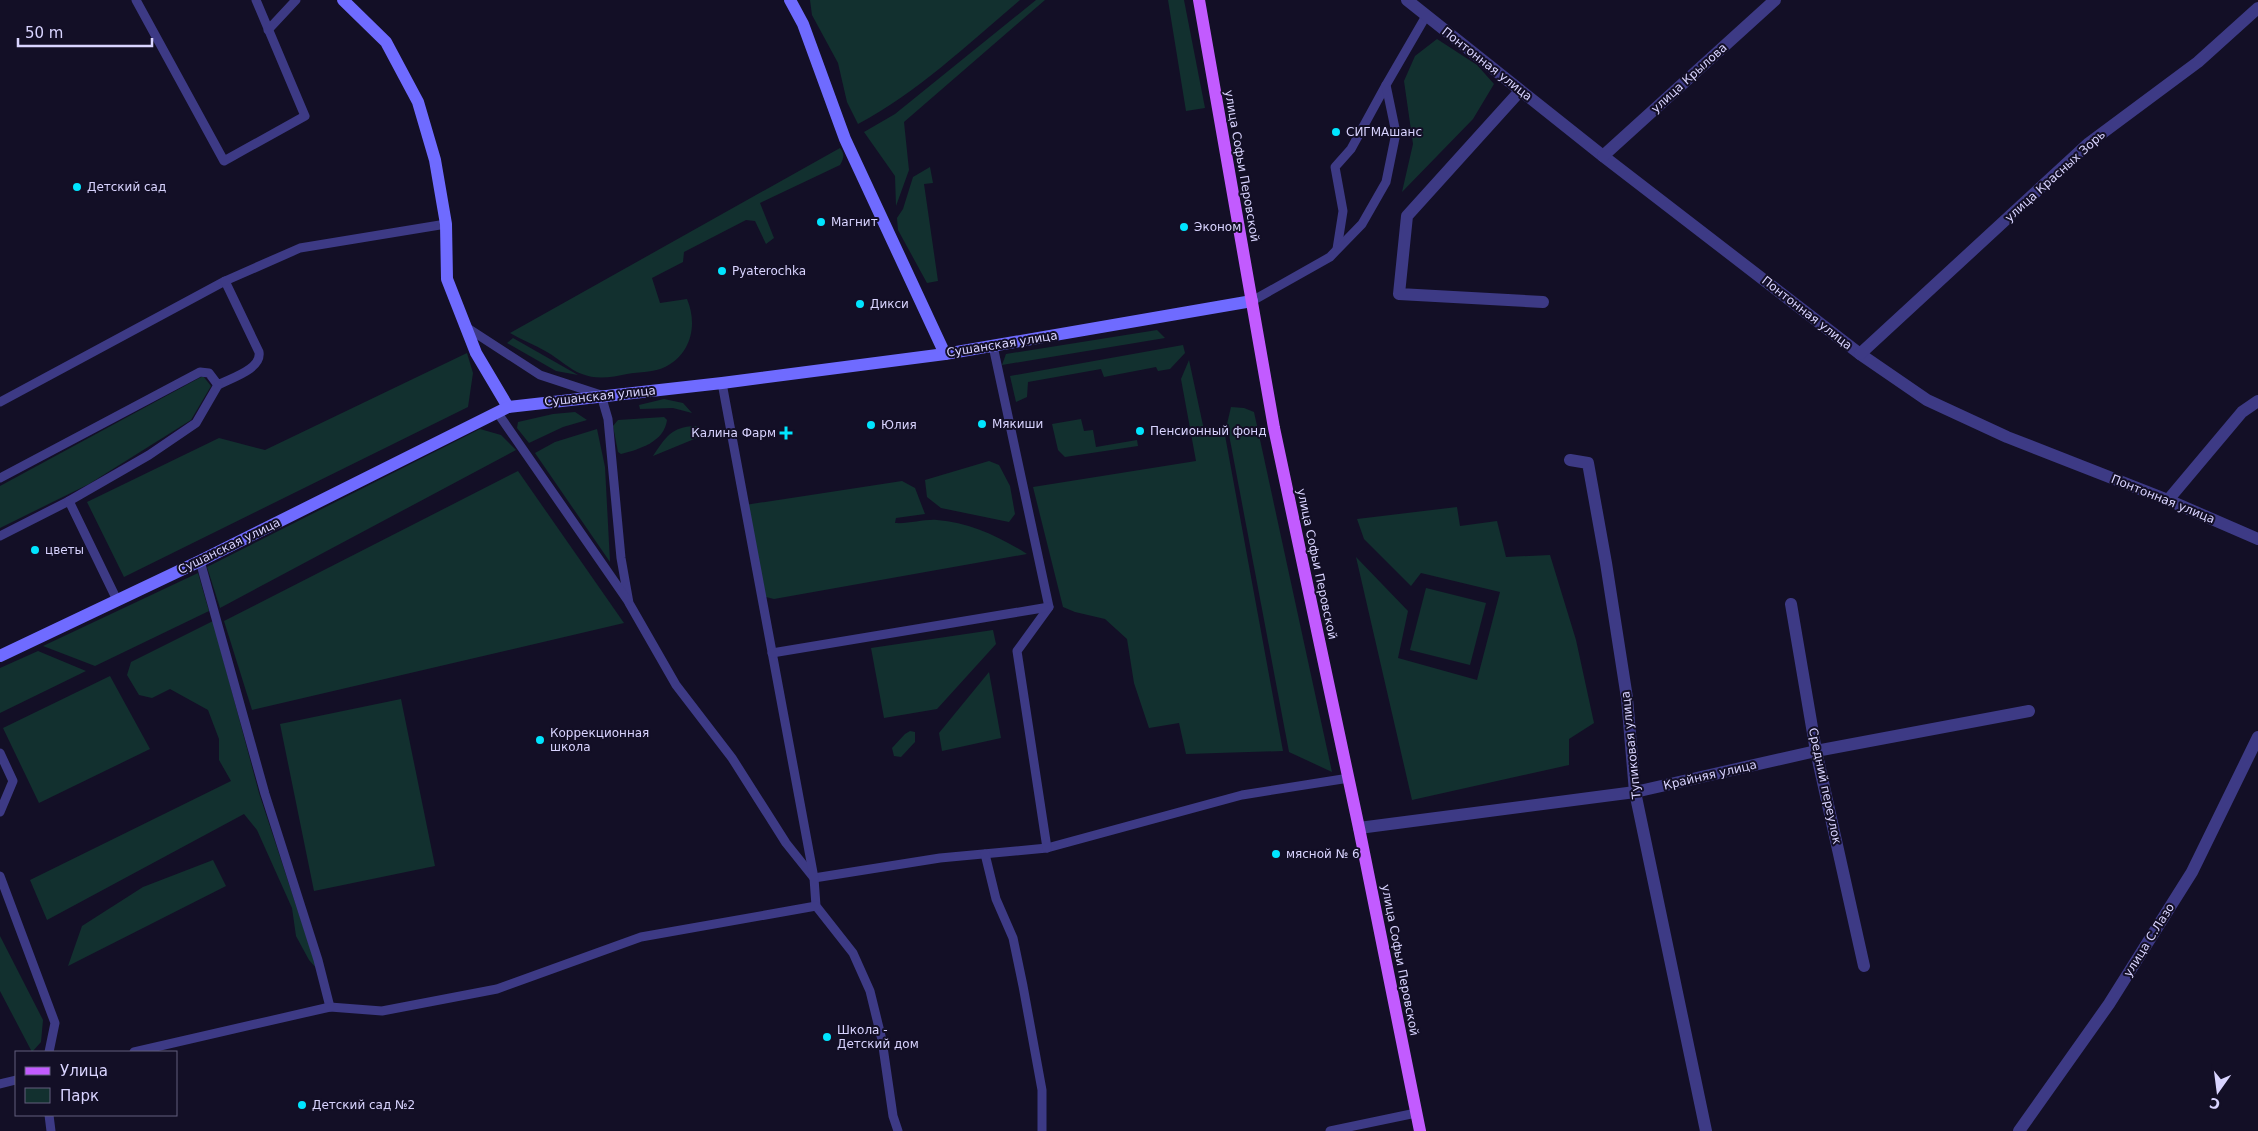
<svg xmlns="http://www.w3.org/2000/svg" width="2258" height="1131" viewBox="0 0 2258 1131" font-family="'DejaVu Sans',sans-serif">
	<style>
		.green { fill: #12302f }
		.lines { fill: none; stroke-linecap: round; stroke-linejoin: round }
		.lane { stroke: #3d3a85; stroke-width: 9 }
		.street { stroke: #3d3a85; stroke-width: 12 }
		.secondary { stroke: #6f6bff; stroke-width: 12 }
		.primary { stroke: #c25bff; stroke-width: 12 }
		.poi-dot { fill: #00e5ff; stroke: #130f26; stroke-width: 2 }
		.labels { text-anchor: middle; dominant-baseline: central; stroke-width: 4; stroke-linejoin: round; paint-order: stroke }
		.street-label { font-size: 12px; fill: #d9d4ff; stroke: #130f26 }
		.poi-label { font-size: 12px; fill: #d9d4ff; stroke: #130f26; text-anchor: start }
	</style>
	<rect width="100%" height="100%" fill="#130f26"/>
	<!-- green -->
	<g class="green">
		<path d="M810,0h210c-52,44 -102,92 -162,124l-11,-22 -9,-39 -26,-48z"/>
		<path d="M1036,0h9l-141,122 5,48 -13,36 -1,-30 -31,-44 31,-18z"/>
		<path d="M1168,0h16l21,108 -19,3z"/>
		<path d="M1437,39l40,26 17,19 -21,35 -71,73 11,-48 -9,-63 11,-25z"/>
		<path d="M840,148c5,6 4,10 0,17l-80,38 14,35 -8,6 -11,-23 -9,-1 -62,32 -1,10 -31,16 8,25 27,-4c11,26 4,55 -22,68 -10,5 -26,5 -38,7 -14,3 -31,6 -45,0 -12,-4 -24,-16 -35,-22 -12,-7 -25,-12 -37,-19z"/>
		<path d="M930,167l3,16 -9,1 14,97 -11,2 -29,-53 -1,-12 6,-9 10,-32z"/>
		<path d="M1157,330l8,8 -163,27 4,-11z"/>
		<path d="M513,338l65,37 -22,-4 -49,-28z"/>
		<path d="M1183,345l2,8 -15,16 -12,2 -2,-4 -52,10 -3,-8 -73,13 -1,15 -11,5 -6,-26z"/>
		<path d="M467,353l6,20 -5,34 -344,170 -37,-75 132,-64 46,12z"/>
		<path d="M1189,360l15,70h20l59,321 -97,3 -7,-31 -30,5 -15,-45 -7,-44 -22,-20 -30,-7 -12,-5 -30,-120 163,-26 -15,-82z"/>
		<path d="M203,376l8,10 -20,34 -102,64 -89,44v-42z"/>
		<path d="M664,399l19,4 9,10 -19,-5 -33,1 -1,-4z"/>
		<path d="M1231,407l13,1 10,4 78,360 -43,-20 -62,-328z"/>
		<path d="M575,412l12,8 -24,7 -34,16 -12,-15 1,-6 35,-8z"/>
		<path d="M664,417l3,3c-3,22 -27,29 -46,34l-3,-2 -5,-26 5,-6z"/>
		<path d="M1081,419l3,12 9,-1 3,17 41,-7 1,6 -73,11 -7,-7 -6,-26z"/>
		<path d="M695,426l5,1 4,8 -51,21c13,-19 18,-29 42,-30z"/>
		<path d="M480,429l21,6 15,15 -296,158 -13,-41z"/>
		<path d="M597,429l8,38 5,95 -75,-109 20,-11z"/>
		<path d="M989,461l10,4 11,21 5,28 -6,8 -68,-14 -14,-11 -2,-17z"/>
		<path d="M518,471l106,152 -372,87 -28,-89z"/>
		<path d="M902,481l13,7 10,26 -29,4 -1,5c14,1 29,-4 42,-3 32,2 63,17 90,34l-253,45 -12,-3 -17,-91z"/>
		<path d="M1457,507l3,19 37,-5 9,36 44,-2 26,85 18,83 -25,16v26l-157,35 -56,-243 52,54 -10,47 79,22 23,-88 -79,-19 -10,13 -47,-47 -7,-20z"/>
		<path d="M198,573l11,38 -114,55 -52,-20z"/>
		<path d="M1426,588l60,15 -16,62 -60,-15z"/>
		<path d="M213,621l46,172 58,176 -8,-9 -13,-24 -4,-28 -35,-78 -13,-16 -197,106 -17,-40 201,-99 -12,-21v-21l-11,-29 -38,-21 -18,9 -13,-3 -12,-20 4,-13z"/>
		<path d="M993,630l3,14 -59,65 -53,9 -13,-70z"/>
		<path d="M38,651l48,20 -86,42v-45z"/>
		<path d="M989,672l12,66 -59,13 -3,-18z"/>
		<path d="M110,676l40,73 -111,54 -36,-75z"/>
		<path d="M401,699l34,167 -121,25 -34,-167z"/>
		<path d="M910,731l5,1v10l-14,15 -7,-1 -2,-8 13,-14z"/>
		<path d="M213,860l13,26 -158,80 14,-40 61,-39z"/>
		<path d="M0,936l43,84 -2,22 -9,10 -32,-61z"/>
	</g>
	<g class="lines">
		<!-- lane -->
		<g class="lane">
			<path d="M136,0l88,161 81,-45 -49,-116"/>
			<path d="M268,30l28,-30"/>
			<path d="M1337,249l6,-38 -8,-44 16,-18 35,-64"/>
			<path d="M1252,301l78,-44 32,-33 24,-42 10,-49 -10,-48 40,-69"/>
			<path d="M466,327l74,48 61,20 7,24 13,139 8,45 47,82 56,73 54,85 28,35 126,-20 107,-10 195,-53 107,-17"/>
			<path d="M993,346l56,261 -32,44 30,197"/>
			<path d="M722,383l92,495 2,28 37,47 17,38 12,49 11,76 5,15"/>
			<path d="M0,402l225,-121"/>
			<path d="M497,412l131,189"/>
			<path d="M0,478l200,-106 9,1 9,12c13,-7 44,-16 41,-33l-34,-71 75,-33 146,-24"/>
			<path d="M0,536l69,-35"/>
			<path d="M200,561l65,233 53,166 12,47"/>
			<path d="M117,600l-48,-99 80,-46 47,-32 22,-38"/>
			<path d="M772,653l277,-46"/>
			<path d="M0,753l13,28 -13,31"/>
			<path d="M985,854l11,45 17,39 10,48 19,104v41"/>
			<path d="M0,876l55,147 -6,29"/>
			<path d="M134,1052l196,-45 52,4 115,-22 144,-52 175,-31"/>
			<path d="M0,1084l16,-4"/>
			<path d="M49,1115l2,16"/>
			<path d="M1330,1131l86,-18"/>
		</g>
		<!-- street -->
		<g class="street">
			<path d="M1407,0l196,156 257,198 67,46 80,37 161,63 90,39"/>
			<path d="M1520,91l-113,125 -8,78 144,8"/>
			<path d="M1603,156l172,-156"/>
			<path d="M1860,354l229,-211 109,-81 60,-54"/>
			<path d="M1570,460l18,3 18,100 21,135 8,94 71,339"/>
			<path d="M2168,500l74,-88 16,-11"/>
			<path d="M1791,604l25,147 48,215"/>
			<path d="M1359,828l276,-36 181,-41 213,-40"/>
			<path d="M2019,1131l90,-127 83,-132 66,-135"/>
		</g>
		<!-- secondary -->
		<g class="secondary">
			<path d="M343,0l43,42 32,60 17,58 11,64 1,55 29,74 32,54"/>
			<path d="M790,0l13,24 42,115 100,215"/>
			<path d="M0,656l200,-95 308,-154 214,-24 223,-29 307,-53"/>
		</g>
		<!-- primary -->
		<path class="primary" d="M1199,0l75,428 85,400 61,303"/>
	</g>
	<!-- markers -->
	<g class="poi-dot">
		<circle cx="1336" cy="132" r="5"/>
		<circle cx="77" cy="187" r="5"/>
		<circle cx="821" cy="222" r="5"/>
		<circle cx="1184" cy="227" r="5"/>
		<circle cx="722" cy="271" r="5"/>
		<circle cx="860" cy="304" r="5"/>
		<circle cx="982" cy="424" r="5"/>
		<circle cx="871" cy="425" r="5"/>
		<circle cx="1140" cy="431" r="5"/>
		<path d="M783.5 425.5h5v5h5v5h-5v5h-5v-5h-5v-5h5z"/>
		<circle cx="35" cy="550" r="5"/>
		<circle cx="540" cy="740" r="5"/>
		<circle cx="1276" cy="854" r="5"/>
		<circle cx="827" cy="1037" r="5"/>
		<circle cx="302" cy="1105" r="5"/>
	</g>
	<g class="labels">
		<!-- street labels -->
		<g class="street-label">
			<text transform="translate(1487 64) rotate(38)">Понтонная улица</text>
			<text transform="translate(1689 78) rotate(-42)">улица Крылова</text>
			<text transform="translate(1242 166) rotate(80)">улица Софьи Перовской</text>
			<text transform="translate(2055 176) rotate(-42)">улица Красных Зорь</text>
			<text transform="translate(1807 313) rotate(38)">Понтонная улица</text>
			<text transform="translate(1002 344) rotate(-9)">Сушанская улица</text>
			<text transform="translate(600 396) rotate(-6)">Сушанская улица</text>
			<text transform="translate(2163 499) rotate(22)">Понтонная улица</text>
			<text transform="translate(229 546) rotate(-26)">Сушанская улица</text>
			<text transform="translate(1317 564) rotate(78)">улица Софьи Перовской</text>
			<text transform="translate(1631 745) rotate(-96)">Тупиковая улица</text>
			<text transform="translate(1710 775) rotate(-13)">Крайняя улица</text>
			<text transform="translate(1825 786) rotate(78)">Средний переулок</text>
			<text transform="translate(2149 940) rotate(-58)">улица С.Лазо</text>
			<text transform="translate(1400 960) rotate(79)">улица Софьи Перовской</text>
		</g>
		<!-- poi labels -->
		<g class="poi-label">
			<text x="1346" y="132">СИГМАшанс</text>
			<text x="87" y="187">Детский сад</text>
			<text x="831" y="222">Магнит</text>
			<text x="1194" y="227">Эконом</text>
			<text x="732" y="271">Pyaterochka</text>
			<text x="870" y="304">Дикси</text>
			<text x="992" y="424">Мякиши</text>
			<text x="881" y="425">Юлия</text>
			<text x="1150" y="431">Пенсионный фонд</text>
			<text x="776" y="433" text-anchor="end">Калина Фарм</text>
			<text x="45" y="550">цветы</text>
			<text x="550" y="733">Коррекционная<tspan x="550" dy="14">школа</tspan></text>
			<text x="1286" y="854">мясной № 6</text>
			<text x="837" y="1030">Школа -<tspan x="837" dy="14">Детский дом</tspan></text>
			<text x="312" y="1105">Детский сад №2</text>
		</g>
	</g>
	<!-- legend -->
	<rect x="15" y="1051" width="162" height="65" fill="#130f26" stroke="#625e7d"/>
	<rect x="25" y="1067" width="25" height="8" fill="#c25bff" stroke="#625e7d"/>
	<text x="60" y="1076" font-size="15" fill="#d9d4ff">Улица</text>
	<rect x="25" y="1088" width="25" height="15" fill="#12302f" stroke="#625e7d"/>
	<text x="60" y="1101" font-size="15" fill="#d9d4ff">Парк</text>
	<!-- north arrow -->
	<g transform="translate(2218 1091) rotate(194)" stroke="#130f26" stroke-width="4" paint-order="stroke">
	<path d="M0-4L9 19L0 12L-9 19Z" fill="#d9d4ff"/>
	<text y="-8" font-size="14" font-weight="bold" text-anchor="middle" fill="#d9d4ff">С</text>
	</g>
	<!-- scale -->
	<path d="M18 38v8h134v-8" fill="none" stroke="#d9d4ff" stroke-width="2.5"/>
	<text x="25" y="38" font-size="15" fill="#d9d4ff" stroke="#130f26" stroke-width="4" paint-order="stroke">50 m</text>
</svg>
